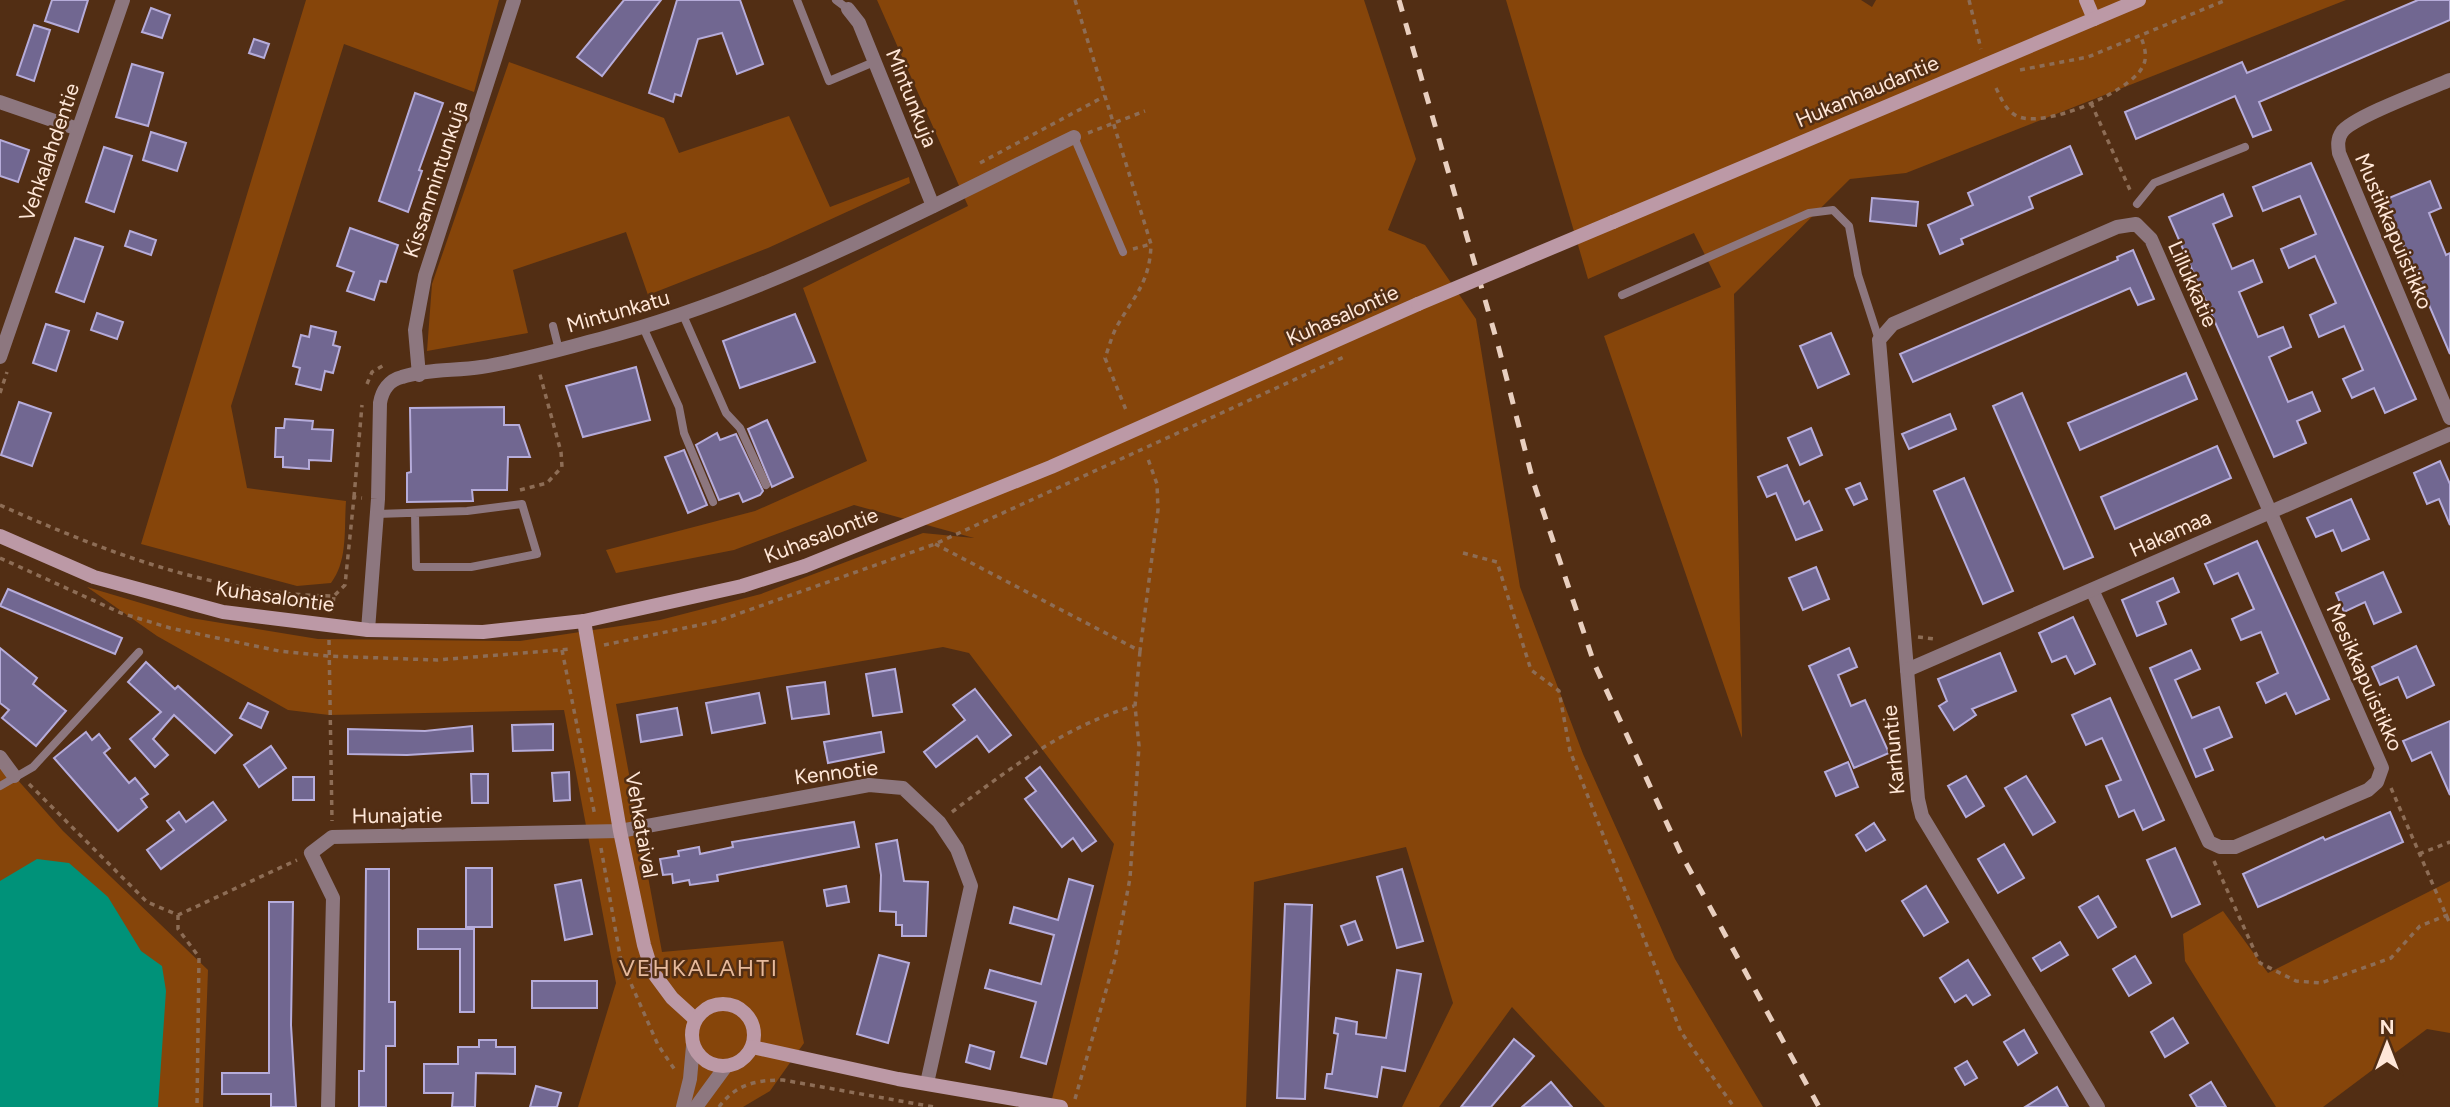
<svg xmlns="http://www.w3.org/2000/svg" width="2450" height="1107" viewBox="0 0 2450 1107" font-family="Figtree,sans-serif">
	<style>
		.green { fill: #86450a }
		.water { fill: #009279 }
		.building { fill: #716791; stroke: #b6acda; stroke-width: 2 }
		.lines { fill: none; stroke-linecap: round; stroke-linejoin: round }
		.path { stroke: #8d6d56; stroke-width: 3.5; stroke-dasharray: 5 5; stroke-linecap: butt }
		.lane { stroke: #8d777f; stroke-width: 8 }
		.street { stroke: #8d777f; stroke-width: 14 }
		.secondary { stroke: #bc99a6; stroke-width: 14 }
		.rail { stroke: #e9cfbf; stroke-width: 5; stroke-dasharray: 12 12; stroke-linecap: butt }
		.secondary-bridge { stroke: #bc99a6; stroke-width: 14 }
		.labels { text-anchor: middle; dominant-baseline: central; stroke-width: 5; stroke-linejoin: round; paint-order: stroke }
		.street-label { font-size: 21px; fill: #ffe7d8; stroke: #522e14 }
		.neighbourhood-label { font-size: 23px; letter-spacing: 2px; fill: #e7ba9c; stroke: #522e14 }
	</style>
	<rect width="100%" height="100%" fill="#522e14"/>
	<!-- green -->
	<g class="green">
		<path d="M306,0h193l-25,92 -130,-48 -113,362 16,82 99,13c-2,27 2,60 -15,82l-34,3 -156,-42z"/>
		<path d="M877,0h487l52,159 -28,71 37,15 51,74 44,268 63,167 92,205 88,148h-158l-93,-100 -73,100h-37l51,-104 -47,-156 -152,35 -8,225h-196l64,-263 -145,-191 -26,-6 -327,57 46,248 121,-11 21,102 -34,48 -27,16h-165l38,-124 -52,-273 -235,5 -41,-5 -131,-74 -70,-49 104,31 127,21 202,2 140,-21 101,-26 162,-61 51,5 -120,-33 -120,45 -118,23 -10,-23 149,-39 112,-50 -64,-173 165,-82z"/>
		<path d="M1506,0h355l11,7 4,-7h470l-440,173 -56,6 -116,115 8,444 -138,-402 117,-49 -27,-54 -106,46z"/>
		<path d="M509,62l155,56 15,35 110,-37 41,91 79,-30 1,6 -142,65 -120,47 -22,-63 -113,38 15,63 -101,18 5,-67z"/>
		<path d="M0,760l63,71 145,139 -5,137h-161l-42,-96z"/>
		<path d="M2450,881v152l-23,-4 -104,78h-47l-91,-146 -2,-27 40,-23 45,62z"/>
	</g>
	<!-- water -->
	<path class="water" d="M37,859l32,4 39,34 33,54 21,15 4,25 -8,116h-158v-226z"/>
	<!-- building -->
	<g class="building">
		<path d="M52,0h36l-10,32 -33,-11z"/>
		<path d="M624,0h37l-59,76 -25,-19z"/>
		<path d="M677,0h63l23,64 -26,10 -15,-41 -24,6 -17,57 -6,-2 -2,8 -24,-9z"/>
		<path d="M2418,0h32v20l-191,82 12,28 -18,7 -18,-41 -99,43 -11,-27 117,-50 5,11z"/>
		<path d="M151,8l19,7 -8,23 -20,-6z"/>
		<path d="M34,25l16,5 -16,51 -17,-6z"/>
		<path d="M254,39l15,5 -5,14 -15,-5z"/>
		<path d="M132,64l31,9 -15,53 -32,-9z"/>
		<path d="M415,93l28,10 -24,67 3,1 -14,41 -29,-11z"/>
		<path d="M151,132l35,11 -9,28 -34,-11z"/>
		<path d="M0,140l29,10 -11,32 -18,-6z"/>
		<path d="M2070,146l12,28 -53,23 4,11 -72,31 2,5 -23,10 -12,-29 45,-20 -5,-12z"/>
		<path d="M104,147l28,9 -18,56 -28,-10z"/>
		<path d="M2311,163l105,236 -31,14 -11,-25 -22,10 -9,-19 20,-9 -19,-44 -25,11 -9,-22 26,-12 -21,-47 -26,12 -8,-19 35,-15 -16,-38 -37,15 -10,-24z"/>
		<path d="M2430,181l11,27 -12,5 17,42 4,-2v101l-66,-154z"/>
		<path d="M2223,194l9,22 -19,8 19,45 21,-9 9,22 -23,10 19,45 25,-10 8,20 -22,10 19,45 24,-10 8,19 -23,10 9,22 -32,14 -105,-240z"/>
		<path d="M1872,198l46,4 -2,24 -46,-5z"/>
		<path d="M350,228l48,17 -12,37 -6,-1 -6,19 -27,-9 7,-19 -17,-6z"/>
		<path d="M130,231l26,9 -5,15 -26,-9z"/>
		<path d="M75,238l28,9 -19,55 -28,-10z"/>
		<path d="M2133,250l21,49 -16,6 -8,-17 -217,94 -13,-28 218,-94 -1,-3z"/>
		<path d="M97,313l26,9 -6,17 -26,-9z"/>
		<path d="M795,314l20,48 -75,26 -17,-47z"/>
		<path d="M46,324l23,7 -13,40 -23,-8z"/>
		<path d="M311,326l25,6 -3,13 7,2 -7,26 -8,-2 -4,19 -25,-6 4,-16 -7,-2 8,-31 8,2z"/>
		<path d="M1831,333l18,41 -31,14 -18,-42z"/>
		<path d="M636,367l14,53 -67,17 -17,-51z"/>
		<path d="M2186,373l11,26 -117,51 -12,-27z"/>
		<path d="M2022,393l71,164 -29,12 -71,-163z"/>
		<path d="M19,402l32,11 -19,53 -31,-11z"/>
		<path d="M504,407v18h15l11,32h-22l-1,33h-35l1,11 -66,1v-29l4,-1 -1,-64z"/>
		<path d="M1950,414l6,15 -47,20 -7,-15z"/>
		<path d="M285,419l28,2 -1,8 21,1 -2,31 -22,-1v9l-26,-2v-10h-8l1,-29h8z"/>
		<path d="M767,420l26,57 -21,10 -24,-58z"/>
		<path d="M1811,428l11,27 -22,10 -12,-27z"/>
		<path d="M717,433l3,7 16,-6 27,57 -3,4 -17,7 -4,-9 -20,7 -23,-55z"/>
		<path d="M2217,446l14,32 -116,51 -14,-32z"/>
		<path d="M684,450l23,55 -19,8 -23,-56z"/>
		<path d="M2440,461l10,23v41l-11,-26 -12,5 -13,-31z"/>
		<path d="M1787,465l17,39 5,-3 13,29 -26,10 -20,-47 -9,4 -9,-20z"/>
		<path d="M1964,478l49,113 -30,13 -49,-113z"/>
		<path d="M1860,483l7,16 -13,6 -8,-16z"/>
		<path d="M2351,499l18,40 -27,12 -9,-21 -17,7 -9,-19z"/>
		<path d="M2257,541l72,158 -33,15 -10,-21 -20,10 -9,-20 21,-10 -17,-41 -20,8 -9,-21 22,-10 -16,-36 -24,11 -9,-20z"/>
		<path d="M1816,567l13,32 -26,11 -14,-32z"/>
		<path d="M2383,572l18,40 -27,12 -9,-22 -21,10 -8,-19z"/>
		<path d="M2173,578l6,14 -22,10 9,22 -29,12 -15,-36z"/>
		<path d="M8,589l114,49 -7,16 -115,-48z"/>
		<path d="M2073,617l22,47 -20,10 -9,-18 -14,6 -13,-29z"/>
		<path d="M2416,646l18,39 -27,13 -9,-21 -18,8 -8,-18z"/>
		<path d="M0,648l37,30 -4,6 33,27 -30,35 -34,-28 7,-8 -9,-7z"/>
		<path d="M1849,648l8,19 -19,8 13,31 14,-6 24,53 -35,15 -45,-102z"/>
		<path d="M2191,650l9,19 -25,11 17,38 27,-11 13,30 -28,12 9,21 -17,7 -46,-109z"/>
		<path d="M2000,653l16,38 -44,18 4,6 -22,15 -15,-24 8,-5 -9,-22z"/>
		<path d="M146,662l29,27 3,-3 54,49 -17,18 -41,-38 -21,24 15,16 -13,12 -25,-28 31,-27 -33,-30z"/>
		<path d="M895,669l7,43 -29,4 -7,-42z"/>
		<path d="M825,682l4,32 -37,5 -5,-32z"/>
		<path d="M975,689l36,46 -22,17 -12,-16 -41,31 -12,-15 41,-32 -12,-15z"/>
		<path d="M759,693l6,30 -53,10 -6,-30z"/>
		<path d="M2110,698l54,122 -21,10 -9,-20 -15,7 -13,-31 15,-6 -19,-42 -16,7 -14,-30z"/>
		<path d="M248,703l20,9 -7,16 -21,-10z"/>
		<path d="M677,708l5,27 -41,7 -4,-27z"/>
		<path d="M2450,721v74l-19,-43 -19,9 -9,-20z"/>
		<path d="M553,724v26l-40,1 -1,-26z"/>
		<path d="M472,726l1,25 -66,4 -59,-1v-25l77,2z"/>
		<path d="M86,732l6,8 7,-6 11,14 -6,5 25,30 6,-5 13,16 -7,5 6,8 -29,24 -64,-73z"/>
		<path d="M881,732l3,20 -56,11 -4,-21z"/>
		<path d="M271,746l15,22 -27,19 -15,-22z"/>
		<path d="M1848,762l10,25 -22,9 -11,-24z"/>
		<path d="M1040,767l56,74 -14,10 -9,-13 -11,9 -37,-48 11,-8 -10,-13z"/>
		<path d="M569,772l1,28 -16,1 -2,-28z"/>
		<path d="M471,774h17v29h-16z"/>
		<path d="M1966,776l18,30 -18,11 -18,-31z"/>
		<path d="M2026,776l29,46 -22,13 -28,-47z"/>
		<rect x="293" y="777" width="21" height="23"/>
		<path d="M213,802l13,18 -65,49 -14,-19 27,-20 -7,-9 12,-9 7,10z"/>
		<path d="M2390,812l13,30 -145,65 -15,-33 80,-37 2,3z"/>
		<path d="M854,822l5,25 -142,28 1,6 -28,4 -1,-5 -16,3 -1,-9 -9,1 -3,-16 19,-3 -1,-5 21,-4 1,7 33,-7 -1,-5z"/>
		<path d="M1874,823l11,17 -19,11 -10,-16z"/>
		<path d="M897,840l7,41 24,1 -2,54h-24v-11h-6v-13l-16,-1 1,-36 -5,-31z"/>
		<path d="M2004,844l20,34 -26,15 -20,-34z"/>
		<path d="M2175,848l25,56 -28,13 -25,-57z"/>
		<rect x="466" y="868" width="26" height="59"/>
		<path d="M366,869h23v133h6v44h-9v61h-27v-36h5z"/>
		<path d="M1402,869l21,72 -26,7 -20,-71z"/>
		<path d="M1069,879l24,7 -47,178 -25,-7 15,-55 -51,-14 5,-18 51,14 13,-49 -44,-12 4,-16 44,13z"/>
		<path d="M581,880l11,54 -27,6 -10,-55z"/>
		<path d="M846,886l3,16 -22,4 -3,-16z"/>
		<path d="M1926,886l22,36 -24,14 -22,-35z"/>
		<path d="M2098,896l18,31 -18,11 -19,-31z"/>
		<path d="M269,902h24l-2,123 5,82h-25v-13h-49v-21h47z"/>
		<path d="M1285,904l27,1 -7,194 -28,-1z"/>
		<path d="M1355,921l7,19 -14,5 -7,-19z"/>
		<path d="M418,929h56v83h-14v-63h-42z"/>
		<path d="M2060,942l8,13 -27,16 -8,-13z"/>
		<path d="M879,955l30,8 -21,80 -31,-9z"/>
		<path d="M2135,956l16,27 -22,13 -16,-27z"/>
		<path d="M1968,960l22,35 -17,10 -7,-10 -11,7 -15,-24z"/>
		<path d="M1397,970l24,4 -16,97 -23,-4 -5,30 -52,-9 2,-14h5l6,-40 -4,-1 2,-15 21,4 -1,12 30,4z"/>
		<rect x="532" y="981" width="65" height="27"/>
		<path d="M2173,1018l15,25 -23,14 -14,-25z"/>
		<path d="M2024,1030l13,23 -19,12 -14,-23z"/>
		<path d="M1514,1039l20,17 -43,51h-30z"/>
		<path d="M479,1040h17v7h19v27l-39,-1 -1,34h-23l1,-14h-29v-29h34v-17h21z"/>
		<path d="M970,1045l24,7 -4,17 -24,-7z"/>
		<path d="M1967,1061l10,17 -12,7 -10,-17z"/>
		<path d="M1551,1082l21,25h-50z"/>
		<path d="M2211,1082l15,25h-29l-7,-12z"/>
		<path d="M536,1086l25,7 -4,14h-27z"/>
		<path d="M2057,1087l11,20h-43z"/>
	</g>
	<g class="lines">
		<!-- path -->
		<g class="path">
			<path d="M1075,0l76,244c-1,38 -16,51 -34,82 -5,9 -8,21 -12,32l21,52"/>
			<path d="M1969,0l12,49"/>
			<path d="M2020,70l68,-13 138,-57"/>
			<path d="M1996,88c5,10 9,21 19,27 25,16 113,-22 127,-47 6,-10 3,-20 -1,-31"/>
			<path d="M2091,103l39,87"/>
			<path d="M1088,133l57,-22"/>
			<path d="M980,163l125,-67"/>
			<path d="M1133,249l18,-5"/>
			<path d="M367,384l5,-12 12,-7"/>
			<path d="M0,393l7,-21"/>
			<path d="M520,490l27,-7 15,-16 -1,-15 -22,-81"/>
			<path d="M354,497l8,-92"/>
			<path d="M0,505c105,47 217,90 334,91l11,-11 9,-88 8,1"/>
			<path d="M935,544l205,107 18,-141 -1,-26 -9,-25"/>
			<path d="M1463,553l34,9 34,108 28,21 11,60 111,281 53,75"/>
			<path d="M0,558l121,55 49,15 109,23 48,5 110,4 135,-11"/>
			<path d="M332,612l2,-16"/>
			<path d="M1918,637l17,2"/>
			<path d="M329,640l3,181"/>
			<path d="M604,645l114,-24 217,-77 409,-187"/>
			<path d="M562,650l33,166"/>
			<path d="M29,784l118,118 31,13 119,-55"/>
			<path d="M2391,788l59,136"/>
			<path d="M952,812c57,-43 113,-86 182,-106"/>
			<path d="M601,848l20,113 37,84 17,25"/>
			<path d="M2419,854l31,-12"/>
			<path d="M2214,861l46,102 36,18 25,2 70,-25 29,-32 30,-12"/>
			<path d="M178,915v14l21,28 -2,150"/>
			<path d="M1075,1099l40,-140 15,-81 9,-132 -4,-40 5,-55"/>
			<path d="M719,1107c17,-23 37,-27 64,-27l151,27"/>
		</g>
		<!-- lane -->
		<g class="lane">
			<path d="M797,0l32,81 45,-19"/>
			<path d="M836,0l12,9"/>
			<path d="M1074,137l49,115"/>
			<path d="M2137,204l17,-21 91,-36"/>
			<path d="M1622,295l187,-82 24,-3 16,16 9,49 21,65"/>
			<path d="M683,315l43,98 14,15 26,57"/>
			<path d="M553,326l6,24"/>
			<path d="M643,327l36,80 5,26 29,69"/>
			<path d="M377,514l90,-3 55,-7 15,50 -66,13h-55l-1,-54"/>
			<path d="M0,786l33,-19 106,-115"/>
		</g>
		<!-- street -->
		<g class="street">
			<path d="M848,9l11,14 74,183"/>
			<path d="M2450,80c-21,9 -98,37 -108,52 -5,7 -4,14 -3,21l111,265"/>
			<path d="M0,102l78,27"/>
			<path d="M0,357l123,-357"/>
			<path d="M419,375l-4,-45 10,-54 89,-276"/>
			<path d="M2092,590l117,252 11,5h15l133,-57 9,-8 5,-14 -231,-529 -15,-15 -19,3 -224,97 -14,16 39,459 4,17 176,291"/>
			<path d="M368,630l10,-131 2,-96c2,-12 9,-23 22,-26 24,-8 54,-6 79,-10 40,-6 80,-18 119,-28 167,-44 319,-127 474,-202"/>
			<path d="M1907,670l543,-236"/>
			<path d="M0,757l14,19"/>
			<path d="M328,1107l5,-209 -22,-45 21,-16 288,-6 249,-46 34,3 36,34 18,27 14,37 -44,197"/>
			<path d="M683,1107l7,-28 3,-33"/>
			<path d="M696,1107l30,-41"/>
		</g>
		<!-- secondary -->
		<g class="secondary">
			<path d="M2086,0l8,19"/>
			<path d="M1613,222l526,-222"/>
			<path d="M0,536l94,41 129,35 145,18 115,2 101,-11 158,-35 63,-20 246,-99 367,-163"/>
			<path d="M584,621l36,210 24,114 8,26 20,27 23,21"/>
			<circle cx="723" cy="1035" r="31"/>
			<path d="M752,1047l146,32 163,28"/>
		</g>
		<!-- rail -->
		<path class="rail" d="M1399,0l99,345 35,136 61,182 86,189 139,255"/>
		<!-- secondary-bridge -->
		<path class="secondary-bridge" d="M1418,304l195,-82"/>
	</g>
	<g class="labels">
		<!-- street labels -->
		<g class="street-label">
			<text transform="translate(1867 91) rotate(-23)">Hukanhaudantie</text>
			<text transform="translate(912 98) rotate(68)">Mintunkuja</text>
			<text transform="translate(49 152) rotate(-71)">Vehkalahdentie</text>
			<text transform="translate(435 179) rotate(-72)">Kissanmintunkuja</text>
			<text transform="translate(2394 231) rotate(67)">Mustikkapuistikko</text>
			<text transform="translate(2193 284) rotate(66)">Lillukkatie</text>
			<text transform="translate(618 311) rotate(-16)">Mintunkatu</text>
			<text transform="translate(1342 315) rotate(-24)">Kuhasalontie</text>
			<text transform="translate(2170 533) rotate(-24)">Hakamaa</text>
			<text transform="translate(821 535) rotate(-21)">Kuhasalontie</text>
			<text transform="translate(275 596) rotate(8)">Kuhasalontie</text>
			<text transform="translate(2365 677) rotate(66)">Mesikkapuistikko</text>
			<text transform="translate(1893 750) rotate(-95)">Karhuntie</text>
			<text transform="translate(836 772) rotate(-7)">Kennotie</text>
			<text transform="translate(397 815) rotate(-1)">Hunajatie</text>
			<text transform="translate(642 825) rotate(80)">Vehkataival</text>
		</g>
		<!-- neighbourhood labels -->
		<g class="neighbourhood-label">
			<text x="699" y="968">VEHKALAHTI</text>
		</g>
	</g>
	<!-- north arrow -->
	<g transform="translate(2387 1044)" stroke="#522e14" stroke-width="5" paint-order="stroke">
	<path d="M0-5L12 26L0 18L-12 26Z" fill="#ffe7d8"/>
	<text y="-10" font-size="19" font-weight="bold" text-anchor="middle" fill="#ffe7d8">N</text>
	</g>
</svg>
